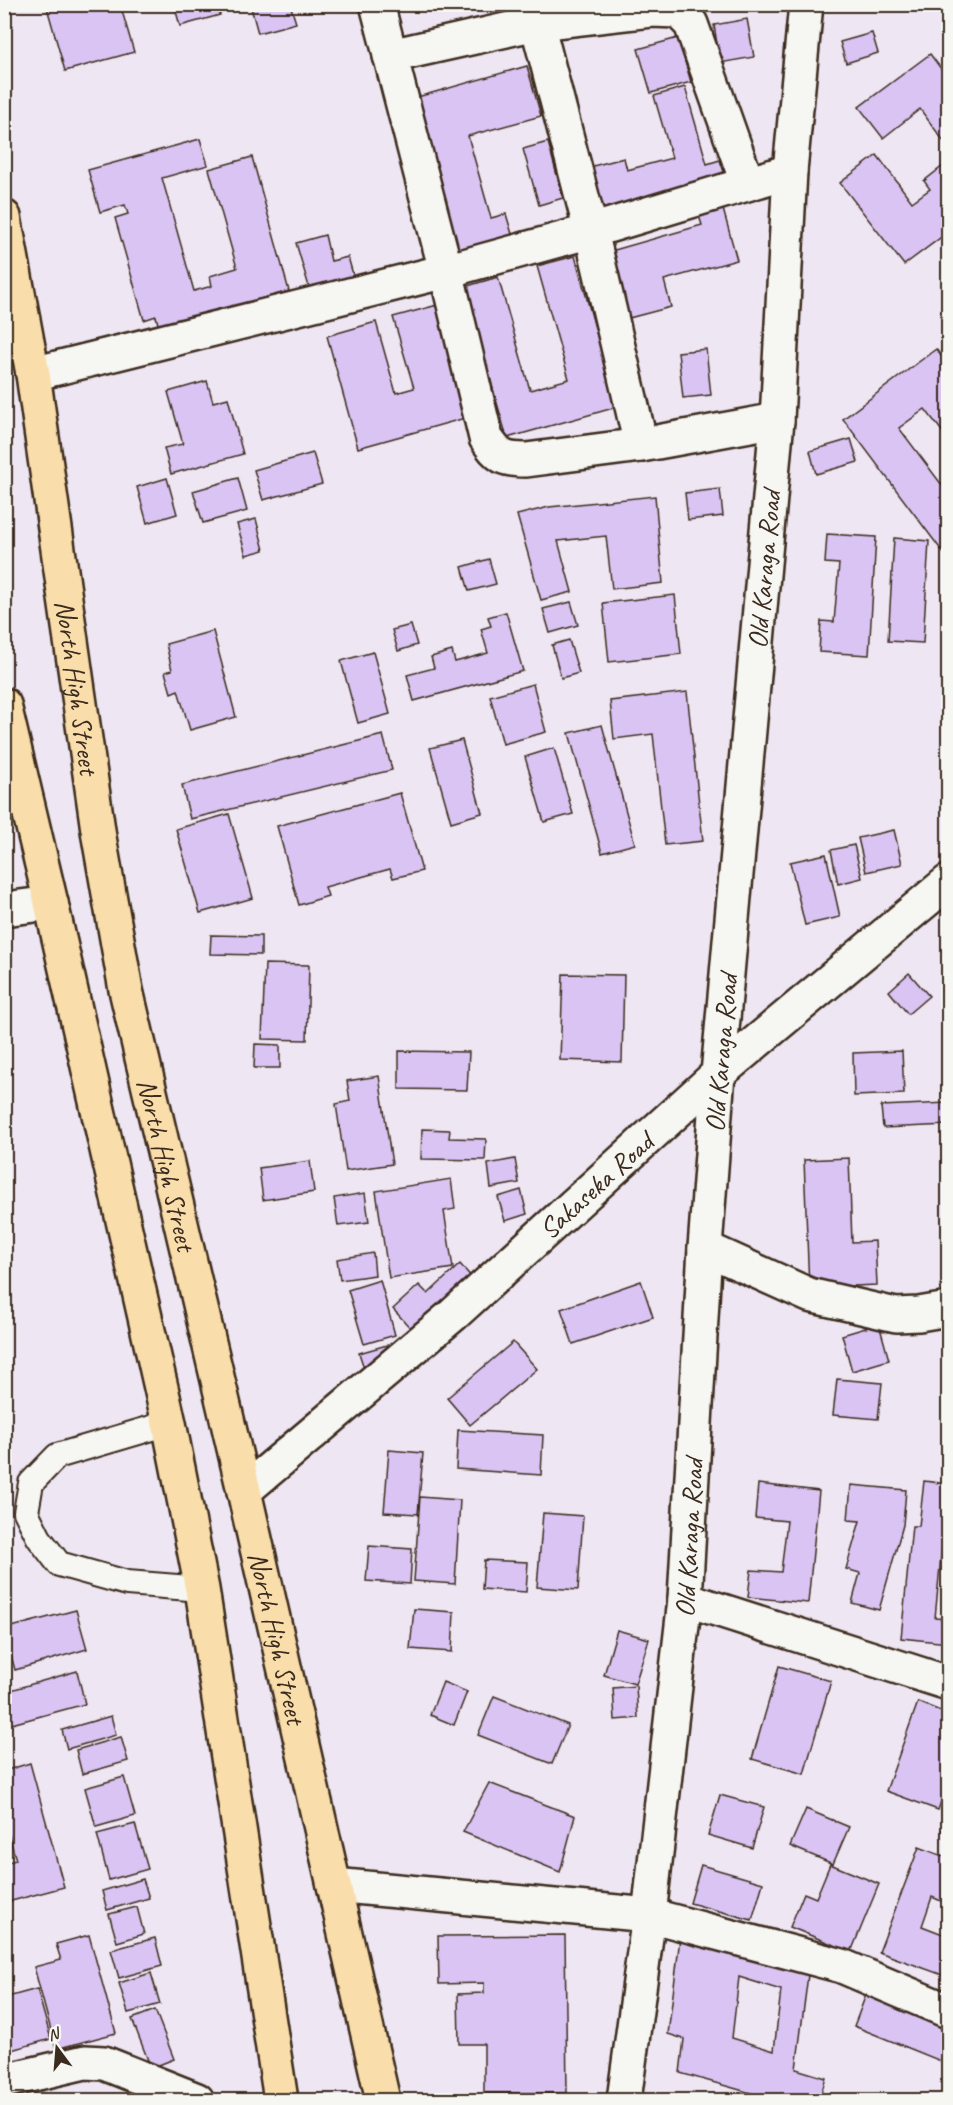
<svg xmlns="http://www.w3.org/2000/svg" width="953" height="2105" viewBox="0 0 953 2105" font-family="Caveat,sans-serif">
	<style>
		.building { fill: #dac4f4; stroke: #3b2a1e; stroke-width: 1.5; fill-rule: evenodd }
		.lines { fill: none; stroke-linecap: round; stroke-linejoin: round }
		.lane-casing { stroke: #3b2a1e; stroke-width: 28 }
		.street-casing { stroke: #3b2a1e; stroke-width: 38 }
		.secondary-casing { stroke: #3b2a1e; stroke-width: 38 }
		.highway-casing { stroke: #3b2a1e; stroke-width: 38 }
		.lane { stroke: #f6f6f2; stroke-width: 24 }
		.street { stroke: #f6f6f2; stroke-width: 33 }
		.secondary { stroke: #f6f6f2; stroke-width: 33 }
		.highway { stroke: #f9deab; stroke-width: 33 }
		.labels { text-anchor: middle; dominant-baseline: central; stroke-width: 6; stroke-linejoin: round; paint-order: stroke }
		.street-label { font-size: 28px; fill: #3b2a1e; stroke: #f6f6f2 }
	</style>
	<rect width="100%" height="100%" fill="#eee7f3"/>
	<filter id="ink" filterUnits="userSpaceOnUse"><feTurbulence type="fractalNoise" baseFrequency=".0167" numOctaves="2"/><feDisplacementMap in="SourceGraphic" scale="12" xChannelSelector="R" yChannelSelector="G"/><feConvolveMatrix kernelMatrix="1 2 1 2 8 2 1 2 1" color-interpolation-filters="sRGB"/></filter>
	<g filter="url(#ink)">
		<!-- building -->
		<g class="building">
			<path d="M46,4h74l14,48 -69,19z"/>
			<path d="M174,4h43l3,11 -40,11z"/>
			<path d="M250,4h40l6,19 -38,10z"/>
			<path d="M747,19l7,38 -34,6 -6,-38z"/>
			<path d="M872,33l6,20 -32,10 -6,-21z"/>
			<path d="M678,38l13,44 -40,11 -13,-44z"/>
			<path d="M930,54l18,24v69l-28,-38 -37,29 -24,-31z"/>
			<path d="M527,66l14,50 -73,20 23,82 15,-4 9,30 -55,16 -46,-162z"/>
			<path d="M685,87l22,77 16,-5 7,24 -130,37 -15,-52 39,-10 3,12 45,-12 -18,-62z"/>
			<path d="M200,139l8,26 -46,13 32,113 18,-5 -2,-10 27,-8 -28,-99 43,-12 37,134 -130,37 -3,-12 -12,4 -29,-102 13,-4 -3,-9 -25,7 -12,-42z"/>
			<path d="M548,142l15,56 -24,7 -16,-56z"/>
			<path d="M877,155l35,47 18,-13 -6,-8 24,-19v70l-44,33 -64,-82z"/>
			<path d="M723,209l14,51 -73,20 7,27 -42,11 -18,-67 91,-26 -3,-9z"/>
			<path d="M325,235l6,26 17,-4 6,21 -44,12 -14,-47z"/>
			<path d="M575,256l42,151 -110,31 -43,-151 34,-10 32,113 39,-11 -32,-113z"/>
			<path d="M445,303l31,112 -118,33 -31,-112 49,-14 20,71 18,-5 -21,-71z"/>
			<path d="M706,349l5,46 -28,3 -5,-46z"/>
			<path d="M936,349l12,16v74l-23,-30 -26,19 49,65v66l-105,-140z"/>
			<path d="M207,381l6,21 15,-4 15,56 -72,20 -7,-26 19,-4 -15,-52z"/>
			<path d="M851,439l7,23 -42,12 -6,-23z"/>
			<path d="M313,453l9,31 -59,16 -9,-30z"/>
			<path d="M167,478l10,36 -30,9 -10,-36z"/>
			<path d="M238,478l9,33 -44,12 -10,-32z"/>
			<path d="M720,489l3,27 -35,4 -3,-27z"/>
			<path d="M655,496l8,87 -51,6 -6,-53 -48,5 14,51 -31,8 -24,-85 32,-8z"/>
			<path d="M256,519l8,31 -18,5 -9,-31z"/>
			<path d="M827,534l49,3 -7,118 -50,-3 2,-31 13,1 5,-58 -14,-1z"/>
			<path d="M894,538l35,3 -6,102 -35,-2z"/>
			<path d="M489,559l7,25 -27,7 -7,-24z"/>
			<path d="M675,595l6,59 -72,8 -6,-59z"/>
			<path d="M571,602l7,23 -28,8 -7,-24z"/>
			<path d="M506,612l17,59 -109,30 -7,-26 27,-7 -3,-11 21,-6 3,11 33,-9 -7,-24 10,-3 -3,-9z"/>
			<path d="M411,625l6,20 -19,6 -6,-21z"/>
			<path d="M213,631l23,86 -46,13 -12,-40 -7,3 -6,-21 7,-2 -6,-26z"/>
			<path d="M569,640l10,33 -18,5 -9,-33z"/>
			<path d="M373,652l17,62 -32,9 -17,-62z"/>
			<path d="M533,684l13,48 -43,12 -13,-48z"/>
			<path d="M687,692l16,149 -38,4 -12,-111 -39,5 -4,-38z"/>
			<path d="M602,725l33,119 -33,9 -33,-120z"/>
			<path d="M383,735l9,35 -202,49 -8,-34z"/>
			<path d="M462,740l20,73 -31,9 -21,-74z"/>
			<path d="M554,748l19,66 -29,8 -19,-65z"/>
			<path d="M400,793l22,78 -29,7 -3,-9 -65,18 3,9 -29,9 -22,-79z"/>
			<path d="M229,814l24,84 -53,15 -24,-84z"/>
			<path d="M894,830l8,34 -36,8 -8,-34z"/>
			<path d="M854,845l8,33 -24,6 -7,-34z"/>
			<path d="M826,854l14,63 -35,8 -15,-63z"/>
			<path d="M211,935l50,1v19l-51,-1z"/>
			<path d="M265,964l44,1 -2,75 -45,-1z"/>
			<path d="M909,973l20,23 -21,18 -19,-23z"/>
			<path d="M563,974l61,1 -2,87 -62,-2z"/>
			<path d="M255,1044l25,1v23h-26z"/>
			<path d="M399,1051l70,1 -2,38 -68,-1z"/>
			<path d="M902,1051l2,43 -50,2 -1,-43z"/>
			<path d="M379,1076l13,88 -46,7 -10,-67 14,-3 -3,-20z"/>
			<path d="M948,1103v22l-65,3 -2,-22z"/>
			<path d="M422,1129l28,1 -1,8 37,1 -1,21 -64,-1z"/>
			<path d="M948,1155v102h-4z"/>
			<path d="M849,1158l3,84 23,-1 2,44 -68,3 -5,-128z"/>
			<path d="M515,1159l4,24 -28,5 -3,-24z"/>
			<path d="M310,1161l4,31 -51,8 -4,-32z"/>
			<path d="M451,1179l4,30 -11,2 9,57 -64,10 -13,-87z"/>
			<path d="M521,1190l6,24 -22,7 -7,-24z"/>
			<path d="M365,1193l4,29 -31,4 -4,-28z"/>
			<path d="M373,1253l2,22 -35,5 -3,-21z"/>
			<path d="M460,1264l14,16 -59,53 -22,-24 26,-24 9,9z"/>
			<path d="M380,1280l15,55 -31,9 -16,-54z"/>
			<path d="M641,1281l12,36 -80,27 -12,-35z"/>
			<path d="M879,1324l10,36 -37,11 -10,-36z"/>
			<path d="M513,1342l24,27 -67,56 -23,-27z"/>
			<path d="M387,1345l4,15 -27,8 -5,-15z"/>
			<path d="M837,1379l45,4 -4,36 -45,-4z"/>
			<path d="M458,1430l85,5 -2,40 -85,-6z"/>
			<path d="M389,1450l34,3 -5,61 -34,-2z"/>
			<path d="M924,1481l24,3 -13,134 13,1v24l-47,-5 11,-112h7z"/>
			<path d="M758,1484l61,7 -11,112 -60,-6 3,-27 30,2 6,-51 -32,-3z"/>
			<path d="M851,1485l55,5 -3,35 -24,85 -27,-7 8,-30 -14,-4 14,-48 -12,-1z"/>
			<path d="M420,1497l40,3 -5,84 -41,-3z"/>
			<path d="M543,1513l40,3 -5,74 -41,-3z"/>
			<path d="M369,1546l43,3 -2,35 -44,-3z"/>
			<path d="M484,1560l44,2 -2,30 -44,-3z"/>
			<path d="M414,1609l40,3 -2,40 -42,-3z"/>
			<path d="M76,1610l11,39 -72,21 -11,-41z"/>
			<path d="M617,1630l32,9 -14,45 -31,-9z"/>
			<path d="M779,1666l52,15 -27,93 -52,-15z"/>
			<path d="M77,1671l8,33 -77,21 -4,-11v-22z"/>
			<path d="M443,1682l24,10 -13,33 -24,-10z"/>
			<path d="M636,1686l2,32 -23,2 -2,-32z"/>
			<path d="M494,1696l74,29 -16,39 -74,-29z"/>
			<path d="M918,1702l30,12v68l-10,28 -52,-19z"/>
			<path d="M111,1716l5,19 -49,14 -5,-19z"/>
			<path d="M121,1737l7,24 -46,13 -6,-24z"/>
			<path d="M30,1763l34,124 -60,16v-40l12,-3 -12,-42v-47z"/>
			<path d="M124,1777l11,39 -39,11 -11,-39z"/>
			<path d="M489,1783l86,33 -15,56 -97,-40z"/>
			<path d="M720,1795l44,12 -12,41 -44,-13z"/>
			<path d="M806,1809l43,18 -16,37 -43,-18z"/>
			<path d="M948,1814v20l-6,-3z"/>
			<path d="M135,1824l13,45 -39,11 -12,-46z"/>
			<path d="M919,1847l29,11v46l-16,-7 -10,29 26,10v41l-69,-25z"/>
			<path d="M830,1864l49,20 -28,68 -61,-25 14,-34 12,5z"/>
			<path d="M701,1865l62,18 -11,37 -62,-17z"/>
			<path d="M143,1879l6,19 -42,12 -5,-19z"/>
			<path d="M137,1907l7,27 -27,8 -8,-28z"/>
			<path d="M681,1930l128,37 -13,102 30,9 -7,22h-63l2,-5 -78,-22 4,-34 -16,-5zM739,1977l42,13 -7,61 -42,-13z"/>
			<path d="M89,1935l27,98 -60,16 -22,-82 27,-7 -5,-16z"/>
			<path d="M565,1935l2,158h-83v-49h-25l-1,-50 26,-1v-10l-45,1 -1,-48z"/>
			<path d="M155,1938l7,28 -43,12 -8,-28z"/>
			<path d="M151,1973l9,31 -32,9 -9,-30z"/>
			<path d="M37,1989l14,50 -47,13v-54z"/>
			<path d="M867,1992l81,33v39l-94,-38z"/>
			<path d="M155,2010l19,49 -23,9 -19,-49z"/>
			<path d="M115,2094l2,6h-27z"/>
		</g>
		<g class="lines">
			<defs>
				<path id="lane" d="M169,1423l-112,33 -26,27 -5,29 13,26 20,26 68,19 75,6"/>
				<g id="street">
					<path d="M377,4l69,267 40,167c13,19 17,22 40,22l115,-15 136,-25"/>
					<path d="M532,4l59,227 50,214"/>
					<path d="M390,56l147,-33 114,-13 27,1 13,13 56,158"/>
					<path d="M33,374l413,-103 145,-40 199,-60"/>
					<path d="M4,909l47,-6"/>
					<path d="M705,1248l104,47 87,20 23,-1 29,-5"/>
					<path d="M685,1599l263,84"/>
					<path d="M334,1885l315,30 193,51 106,45"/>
					<path d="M4,2081l81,-19 19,1 93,37"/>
					<path id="s1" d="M624,2100l25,-185 36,-316 20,-351 13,-174 230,-192"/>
				</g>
				<g id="secondary">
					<path id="s2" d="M244,1491l210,-177 264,-240 59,-654 13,-249 16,-167"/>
				</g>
				<g id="highway">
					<path id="s3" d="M4,217l29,157 66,463 27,153 118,501 139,609"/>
					<path d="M4,705l47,198 118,520 33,166 79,511"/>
				</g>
			</defs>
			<!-- lane casing -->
			<use href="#lane" class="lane-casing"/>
			<!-- street casing -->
			<use href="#street" class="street-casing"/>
			<!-- secondary casing -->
			<use href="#secondary" class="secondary-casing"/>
			<!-- highway casing -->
			<use href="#highway" class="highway-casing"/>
			<!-- lane -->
			<use href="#lane" class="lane"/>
			<!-- street -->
			<use href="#street" class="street"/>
			<!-- secondary -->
			<use href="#secondary" class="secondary"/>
			<!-- highway -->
			<use href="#highway" class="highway"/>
		</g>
	</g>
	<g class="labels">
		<!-- street labels -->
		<g class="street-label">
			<text stroke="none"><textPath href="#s2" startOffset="1138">Old Karaga Road</textPath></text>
			<text stroke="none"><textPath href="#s3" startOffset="476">North High Street</textPath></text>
			<text transform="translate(721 1053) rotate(-85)">Old Karaga Road</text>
			<text stroke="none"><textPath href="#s3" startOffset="962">North High Street</textPath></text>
			<text stroke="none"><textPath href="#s2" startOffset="466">Sakaseka Road</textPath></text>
			<text stroke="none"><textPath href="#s1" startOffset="566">Old Karaga Road</textPath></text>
			<text stroke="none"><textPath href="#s3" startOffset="1448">North High Street</textPath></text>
		</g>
	</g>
	<!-- margin -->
	<rect width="953" height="2105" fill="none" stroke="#f6f6f2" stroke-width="24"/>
	<rect x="12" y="12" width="929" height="2081" fill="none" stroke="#3b2a1e" stroke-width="2" filter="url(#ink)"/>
	<!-- north arrow -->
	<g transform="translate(57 2048) rotate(344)" stroke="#f6f6f2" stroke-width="4.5" paint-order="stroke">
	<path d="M0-4.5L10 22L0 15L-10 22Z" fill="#3b2a1e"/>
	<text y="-9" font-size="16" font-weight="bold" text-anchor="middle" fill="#3b2a1e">N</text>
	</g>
</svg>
